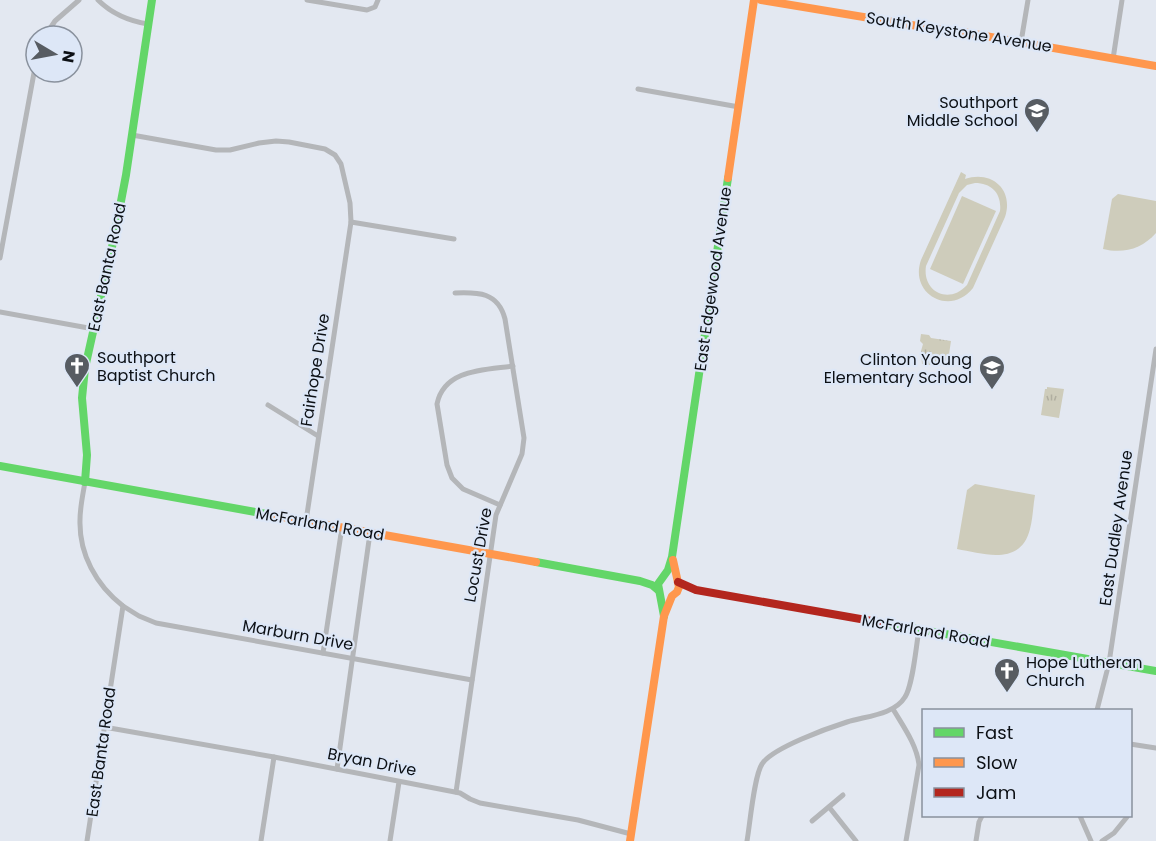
<svg xmlns="http://www.w3.org/2000/svg" width="1156" height="841" viewBox="0 0 1156 841" font-family="Poppins,sans-serif">
	<style>
		.green { fill: #ceccbb; fill-rule: evenodd }
		.park { fill: url(#park-tufts) }
		.lines { fill: none; stroke-linecap: round; stroke-linejoin: round }
		.street { stroke: #b4b6b9; stroke-width: 5 }
		.fast { stroke: #63d668; stroke-width: 8 }
		.slow { stroke: #ff974d; stroke-width: 8 }
		.jam { stroke: #b3261e; stroke-width: 8 }
		.labels { text-anchor: middle; dominant-baseline: central; stroke-width: 4.5; stroke-linejoin: round; paint-order: stroke }
		.street-label { font-size: 16px; fill: #0c1015; stroke: #dde7f7 }
		.poi-label { font-size: 16px; fill: #0c1015; stroke: #dde7f7; text-anchor: end }
	</style>
	<defs>
		<pattern id="park-tufts" width="24" height="20" patternUnits="userSpaceOnUse" patternTransform="scale(1.5)"><rect width="24" height="20" fill="#ceccbb"/><path d="M3 7l-1-3M5 7V3M7 7l1-3M15 17l-1-3M17 17v-4M19 17l1-3" fill="none" stroke="#b0aea0"/></pattern>
	</defs>
	<rect width="100%" height="100%" fill="#e3e8f1"/>
	<!-- green -->
	<g class="green">
		<path d="M961,172l5,3 -1,4c27,-9 49,11 40,38l-32,71c-23,29 -64,6 -52,-28zM975,183c17,0 27,11 25,28l-33,74c-18,20 -45,7 -41,-19l33,-73 8,-8z"/>
		<path d="M1118,194l38,7v32c-14,16 -33,21 -53,16l9,-50z"/>
		<path d="M962,196l34,15 -33,73 -33,-15z"/>
		<path d="M975,484l60,11c-2,11 -2,23 -5,34 -9,37 -46,25 -73,20l10,-59z"/>
	</g>
	<!-- park -->
	<g class="park">
		<path d="M921,334l8,1 2,3 20,3 -3,20 -5,-1 -3,6 -18,-2 -1,-13 2,-7 -3,-3z"/>
		<path d="M1047,387l17,2 -5,29 -18,-3 4,-26h2z"/>
	</g>
	<g class="lines">
		<!-- street -->
		<g class="street">
			<path d="M98,0c14,14 31,21 50,24"/>
			<path d="M307,0l60,10 8,-3 3,-7"/>
			<path d="M45,36l10,-15 24,-21"/>
			<path d="M1021,42l7,-42"/>
			<path d="M1113,59l9,-59"/>
			<path d="M638,89l101,18"/>
			<path d="M132,135l84,15h14l29,-7 17,-2 13,1 36,7 10,6 6,9 9,39 1,19 -45,299"/>
			<path d="M351,222l103,17"/>
			<path d="M0,258l36,-196"/>
			<path d="M455,293c23,-1 43,-1 50,26l19,119 -2,16 -26,61 -40,277"/>
			<path d="M0,312l94,17"/>
			<path d="M268,405l50,31"/>
			<path d="M85,482c-2,12 -5,25 -5,38 -1,34 16,65 43,86l-36,235"/>
			<path d="M500,505l-37,-16 -11,-11 -5,-13 -10,-61c7,-35 48,-34 76,-38"/>
			<path d="M123,606l16,10 17,7 316,57"/>
			<path d="M323,653l19,-126"/>
			<path d="M893,709c10,17 24,36 26,56l-13,76"/>
			<path d="M1097,710l12,-47 47,-314"/>
			<path d="M104,727l170,30 186,36 10,6 10,4 98,17 53,14"/>
			<path d="M1130,744l26,4"/>
			<path d="M337,769l33,-236"/>
			<path d="M829,807l27,34"/>
			<path d="M1080,816l11,25"/>
			<path d="M812,821l31,-26"/>
			<path d="M261,841l13,-84"/>
			<path d="M390,841l9,-59"/>
			<path d="M747,841c3,-17 7,-65 15,-77 10,-16 66,-36 85,-42 19,-6 47,-7 58,-25 8,-12 11,-51 14,-67"/>
			<path d="M976,841l3,-19 3,-6"/>
			<path d="M1102,841l12,-8 13,-16"/>
		</g>
		<!-- fast -->
		<g class="fast">
			<path d="M0,466l272,49"/>
			<path d="M85,482l2,-27 -5,-57 3,-30 29,-130 12,-63 26,-175"/>
			<path d="M536,562l104,19 12,4 6,5"/>
			<path d="M664,616l-6,-32 10,-14 4,-13 56,-379"/>
			<path d="M883,623l273,48"/>
		</g>
		<!-- slow -->
		<g class="slow">
			<path d="M761,0l193,32h9l193,34"/>
			<path d="M728,178l26,-178"/>
			<path d="M272,515l264,47"/>
			<path d="M630,841l34,-225 8,-20 5,-4 2,-5 -6,-27"/>
		</g>
		<!-- jam -->
		<path class="jam" d="M678,582l18,8 187,33"/>
	</g>
	<!-- icons -->
	<defs>
		<symbol id="school-pin" viewBox="-11 -11 22 30"><path d="M0 17L-7.5 6A9.5 9.5 0 1 1 7.5 6Z" fill="#575c62" stroke="#dde7f7"/><path d="M0-5L7-2L0 1L-7-2ZM-4 1L0 2.5L4 1V4Q0 6-4 4Z" fill="#fff"/></symbol>
		<symbol id="church-pin" viewBox="-11 -11 22 30"><path d="M0 17L-7.5 6A9.5 9.5 0 1 1 7.5 6Z" fill="#575c62" stroke="#dde7f7"/><path d="M-1.2-6h2.4v3.5h3.3v2.4h-3.3V6h-2.4V-.1h-3.3v-2.4h3.3Z" fill="#fff"/></symbol>
	</defs>
	<g fill-rule="evenodd">
		<use href="#school-pin" x="1022" y="96" width="30" height="40"/>
		<use href="#church-pin" x="62" y="351" width="30" height="40"/>
		<use href="#school-pin" x="977" y="353" width="30" height="40"/>
		<use href="#church-pin" x="992" y="656" width="30" height="40"/>
	</g>
	<g class="labels">
		<!-- street labels -->
		<g class="street-label">
			<text transform="translate(959 32) rotate(9)">South Keystone Avenue</text>
			<text transform="translate(107 267) rotate(-78)">East Banta Road</text>
			<text transform="translate(713 279) rotate(-82)">East Edgewood Avenue</text>
			<text transform="translate(315 370) rotate(-81)">Fairhope Drive</text>
			<text transform="translate(320 524) rotate(10)">McFarland Road</text>
			<text transform="translate(1116 528) rotate(-82)">East Dudley Avenue</text>
			<text transform="translate(478 555) rotate(-80)">Locust Drive</text>
			<text transform="translate(926 631) rotate(10)">McFarland Road</text>
			<text transform="translate(298 635) rotate(10)">Marburn Drive</text>
			<text transform="translate(101 752) rotate(-82)">East Banta Road</text>
			<text transform="translate(372 762) rotate(11)">Bryan Drive</text>
		</g>
		<!-- poi labels -->
		<g class="poi-label">
			<text x="1018" y="102">Southport<tspan x="1018" dy="18">Middle School</tspan></text>
			<text x="97" y="357" text-anchor="start">Southport<tspan x="97" dy="18">Baptist Church</tspan></text>
			<text x="972" y="359">Clinton Young<tspan x="972" dy="18">Elementary School</tspan></text>
			<text x="1026" y="662" text-anchor="start">Hope Lutheran<tspan x="1026" dy="18">Church</tspan></text>
		</g>
	</g>
	<!-- legend -->
	<rect x="922" y="709" width="210" height="108" fill="#dde7f7" stroke="#89919d" stroke-width="1.5"/>
	<rect x="934" y="728" width="30" height="9" fill="#63d668" stroke="#89919d" stroke-width="1.5"/>
	<text x="976" y="739" font-size="18" fill="#0c1015">Fast</text>
	<rect x="934" y="758" width="30" height="9" fill="#ff974d" stroke="#89919d" stroke-width="1.5"/>
	<text x="976" y="769" font-size="18" fill="#0c1015">Slow</text>
	<rect x="934" y="788" width="30" height="9" fill="#b3261e" stroke="#89919d" stroke-width="1.5"/>
	<text x="976" y="799" font-size="18" fill="#0c1015">Jam</text>
	<!-- north arrow -->
	<g transform="translate(54 54) rotate(100)"><circle r="28" fill="#dde7f7" stroke="#89919d" stroke-width="1.5"/>
	<path d="M0-4.5L10 22L0 15L-10 22Z" fill="#575c62"/>
	<text y="-9" font-size="16" font-weight="bold" text-anchor="middle" fill="#0c1015">N</text>
	</g>
</svg>
